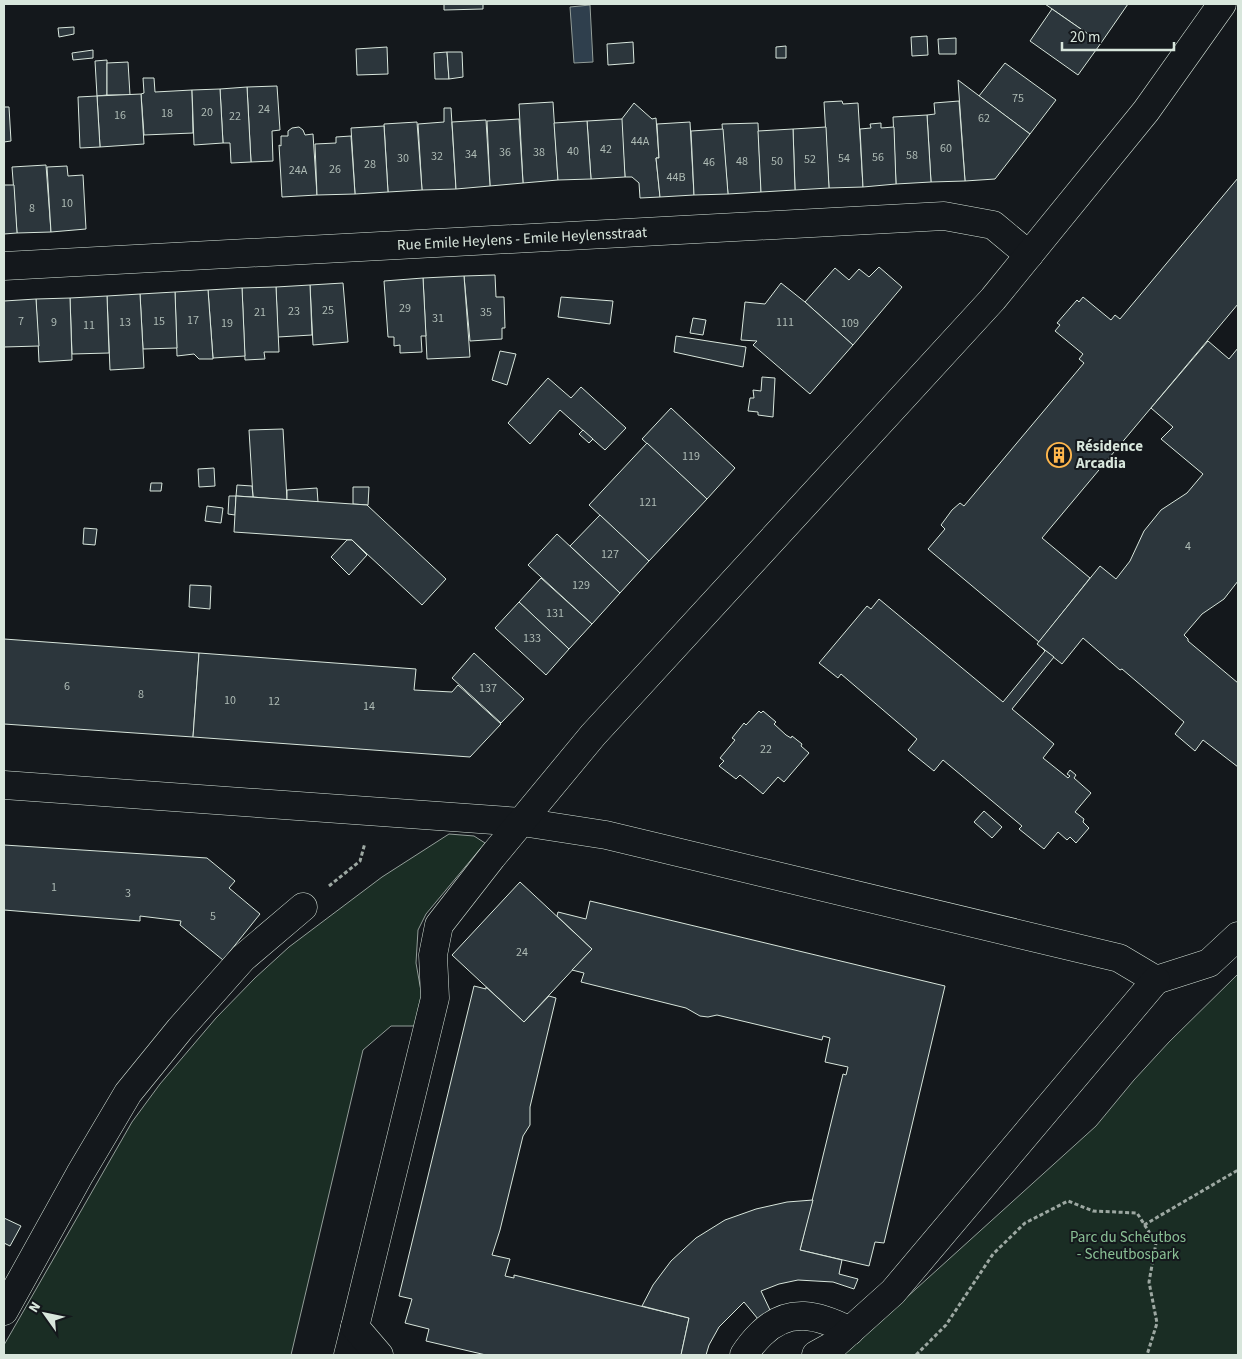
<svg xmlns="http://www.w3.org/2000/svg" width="1242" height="1359" viewBox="0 0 1242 1359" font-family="'Source Sans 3',sans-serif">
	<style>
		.green { fill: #1a2d24; stroke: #939e99 }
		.water { fill: #2f3f4d; stroke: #939e99 }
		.building { fill: #2c363c; stroke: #d8e6dc }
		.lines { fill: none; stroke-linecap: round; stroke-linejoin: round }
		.minor-casing { stroke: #d8e6dc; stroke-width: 29 }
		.path { stroke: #9da8a2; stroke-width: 3; stroke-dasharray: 4 2.5; stroke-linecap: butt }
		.minor { stroke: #14181c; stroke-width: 28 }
		.labels { text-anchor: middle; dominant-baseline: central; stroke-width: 4; stroke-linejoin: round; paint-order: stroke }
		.number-label { font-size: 12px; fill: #adbab4 }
		.street-label { font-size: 15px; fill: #d8e6dc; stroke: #14181c }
		.poi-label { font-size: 15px; font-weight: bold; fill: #d8e6dc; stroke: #14181c; text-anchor: start }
		.park-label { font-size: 15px; fill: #8ac095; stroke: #14181c }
	</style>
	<rect width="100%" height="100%" fill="#14181c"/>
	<!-- green -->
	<g class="green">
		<path d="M449,834l25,2 11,7 -59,71 -8,16 -2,33 6,34 -7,29h-24l-28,24 -72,305h-287v-10l128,-223 28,-38 56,-66 39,-40 34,-31 93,-70z"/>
		<path d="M1238,974v381h-395l253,-229 38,-46 35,-38z"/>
	</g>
	<!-- water -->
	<path class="water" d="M590,5l3,57 -19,1 -4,-56z"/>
	<!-- building -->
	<g class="building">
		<path d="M444,4h39v5l-39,1z"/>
		<path d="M1045,4h83l-27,39z"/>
		<path d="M1052,9l49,34 -23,32 -48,-34z"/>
		<path d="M74,27v7l-15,3 -1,-9z"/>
		<path d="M927,36l1,19 -16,1 -1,-19z"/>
		<path d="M956,38v16h-17l-1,-15z"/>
		<path d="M633,42l1,21 -26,2 -1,-21z"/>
		<path d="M786,46v12h-10v-11z"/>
		<path d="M387,47l1,27 -31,1 -1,-26z"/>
		<path d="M93,50v8l-20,2 -1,-7z"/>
		<path d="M447,52l2,27h-14l-1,-26z"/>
		<path d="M447,52h15l1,25 -14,2z"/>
		<path d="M107,60v35l-10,1 -2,-35z"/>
		<path d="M128,62l2,33h-23v-32z"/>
		<path d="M1005,63l51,37 -26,34 -51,-38z"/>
		<path d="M143,78h11l1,14 37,-2 1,43 -49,2 -3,-41 3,-1z"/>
		<path d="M958,80l72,54 -35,45 -30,2z"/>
		<path d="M277,86l3,44 -8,1 1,30 -22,1 -4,-75z"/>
		<path d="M247,87l4,75 -20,1 -1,-20h-7l-3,-54z"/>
		<path d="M220,89l3,54 -29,2 -2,-55z"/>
		<path d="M141,94l3,50 -44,3 -3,-51z"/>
		<path d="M97,96l3,51 -20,1 -2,-51z"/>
		<path d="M842,101l1,3 15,-1 5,84 -34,1 -5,-86z"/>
		<path d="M959,101l6,80 -34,1 -4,-67 8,-1 -1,-11z"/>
		<path d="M553,102l5,78 -35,3 -4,-79z"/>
		<path d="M634,103l18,16 4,-1 3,40h-3l4,39 -20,1 -1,-15 -7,-6h-7l-4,-57z"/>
		<path d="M4,107h5l2,34 -7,1z"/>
		<path d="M444,108h7l5,81 -34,1 -4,-66 26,-2z"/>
		<path d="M927,115l4,67 -35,2 -3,-67z"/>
		<path d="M519,119l4,64 -33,3 -3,-65z"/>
		<path d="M622,119l3,58 -34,2 -4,-58z"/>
		<path d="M486,120l4,66 -34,3 -4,-67z"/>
		<path d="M587,121l4,58 -33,1 -4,-57z"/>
		<path d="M417,122l5,68 -34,2 -4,-68z"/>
		<path d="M690,122l4,73 -34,2 -4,-39h3l-2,-34z"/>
		<path d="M758,123l3,69 -33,2 -6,-70z"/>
		<path d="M881,123v5l13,-1 2,57 -33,3 -3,-58 11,-1 -1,-4z"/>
		<path d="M384,126l4,66 -33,2 -4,-66z"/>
		<path d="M299,127l4,3 2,5 8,-1 4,61 -35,2 -3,-52 2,1v-10h7v-5l4,-3z"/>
		<path d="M826,127l3,61 -34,2 -2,-61z"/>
		<path d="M723,129l5,65 -34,1 -3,-64z"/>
		<path d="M793,129l2,61 -34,2 -3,-61z"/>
		<path d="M351,136l4,58 -38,1 -2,-51 21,-1v-6z"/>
		<path d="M46,165l5,67 -34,1 -5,-66z"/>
		<path d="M67,166l1,10 15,-1 3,54 -35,3 -4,-65z"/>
		<path d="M1238,178v126l-196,234 48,40 -51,64 -111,-93 17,-20 -4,-4 11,-15 8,-7 4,3 120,-143 -5,-4 4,-5 -28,-23 5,-6 -3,-2 20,-23 2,2 4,-5 28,23 4,-5 5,4z"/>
		<path d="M4,185h10l3,48 -13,1z"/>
		<path d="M879,267l23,20 -49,58 -48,-43 30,-34 14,12 10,-11 10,8z"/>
		<path d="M495,275l1,22h8l1,31h-3v11l-32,2 -6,-65z"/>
		<path d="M464,276l6,81 -43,2 -4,-81z"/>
		<path d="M423,278l3,58h-5l1,16 -22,1v-8l-6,1v-9h-6l-4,-56z"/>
		<path d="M343,283l5,59 -35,3 -3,-60z"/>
		<path d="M781,283l24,19 48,43 -43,49 -57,-49 4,-4 -16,-1 4,-38 20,2z"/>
		<path d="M310,285l2,50 -34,2 -2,-50z"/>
		<path d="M276,287l3,65h-15l1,7 -20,1 -3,-72z"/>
		<path d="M242,288l3,68 -32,2 -5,-68z"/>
		<path d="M208,290l5,69h-14l-5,-5 -17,2 -2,-64z"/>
		<path d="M175,292l2,56 -34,1 -3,-55z"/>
		<path d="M140,294l4,74 -34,2 -3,-74z"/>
		<path d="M107,296l2,57 -37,1 -2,-56z"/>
		<path d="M561,297l52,4 -3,23 -52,-7z"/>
		<path d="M70,298l2,62 -33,2 -3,-63z"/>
		<path d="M36,299l3,47 -35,1v-46z"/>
		<path d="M693,318l13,2 -3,15 -13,-2z"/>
		<path d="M676,336l70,11 -3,20 -69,-15z"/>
		<path d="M1208,341l21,18 9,-11v233l-14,18 -22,15 -18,21 4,4v2l50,42v84l-35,-27 -8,11 -20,-17 9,-12 -62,-53 -2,1 -37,-32 -21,26 -25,-20 63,-78 16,13 14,-18 14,-30 17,-21 26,-17 16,-19 -42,-35 12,-12 -22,-19z"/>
		<path d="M500,351l16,3 -9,31 -15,-5z"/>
		<path d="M762,377l13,1 -2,39 -15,-2v-3l-10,-1 2,-13h4l-1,-8 8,1z"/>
		<path d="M548,378l23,20 10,-11 45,41 -21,22 -45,-40 -30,34 -22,-21z"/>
		<path d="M671,408l64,60 -28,31 -65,-60z"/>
		<path d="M283,429l4,71 -34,-3 -4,-67z"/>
		<path d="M583,430l10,9 -4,4 -10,-9z"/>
		<path d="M647,443l60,56 -58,62 -60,-56z"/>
		<path d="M214,468l1,18 -16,1 -1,-18z"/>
		<path d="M151,483h11l-1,8h-11z"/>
		<path d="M237,485l15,1 1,11 -17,-1z"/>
		<path d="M353,487h16l-1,18 -15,-1z"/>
		<path d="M317,488l1,14 -31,-2v-10z"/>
		<path d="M229,496h7l-1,19 -7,-1z"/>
		<path d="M236,496l131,9 79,74 -24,26 -70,-65 -118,-8z"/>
		<path d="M207,506l16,2 -2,15 -16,-2z"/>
		<path d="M600,515l49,46 -29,32 -50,-47z"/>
		<path d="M84,528l13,1 -2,16 -12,-1z"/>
		<path d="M557,534l63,59 -28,31 -64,-59z"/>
		<path d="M347,540h5l15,15 -18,20 -18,-18z"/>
		<path d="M541,578l51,46 -23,25 -50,-47z"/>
		<path d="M190,585l21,1 -1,23 -21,-2z"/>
		<path d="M879,599l124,103 42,-51 -4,-4 13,10 -42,52 42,35 -11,14 25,20 2,-2 -3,-2 3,-4 6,5 -2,3 17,15 -16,19 9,7 -1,3 6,6 -13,15 -6,-6 -3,3 -9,-8 -14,17 -25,-20 3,-3 -79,-66 -9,11 -26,-21 9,-11 -76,-65 -3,4 -19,-15 48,-57 4,3z"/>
		<path d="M519,602l50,47 -23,26 -51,-47z"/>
		<path d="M4,639l195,14 -6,84 -189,-13z"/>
		<path d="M199,653l217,16 -2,21 38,2 6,-7 43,39 -31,33 -277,-20z"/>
		<path d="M474,653l50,46 -23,24 -49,-45z"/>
		<path d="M759,711l2,2 2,-2 13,11 -2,2 12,11 5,3 1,-2 10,8 -1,2 8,7 -25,29 -6,-5 -15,17 -23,-19 -4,4 -17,-13 5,-5 -4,-3 15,-18 -3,-2 12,-15 2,2z"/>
		<path d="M984,811l18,16 -10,11 -18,-16z"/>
		<path d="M4,845l203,13 28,23 -6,7 31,26 -37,46 -43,-35 1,-4 -41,-5v5l-136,-11z"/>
		<path d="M520,882l72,67 -68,73 -72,-67z"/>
		<path d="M590,901l355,85 -61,257 -9,-1 -6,24 -69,-16 43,-176 3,1 2,-8 -23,-5 5,-24 -7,-2 -1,4 -105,-25 -9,2 -8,-1 -14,-8 -105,-26 3,-9 -12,-3 20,-21 -35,-33 1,-4 28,7z"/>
		<path d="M474,986l12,3v-2l38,35 25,-26 7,2 -26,109v18l-7,11 -23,94 -8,25 18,4 -5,17 9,2v-3l175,43 -8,37h-195l-60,-14 3,-12 -24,-6 7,-24 -13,-3z"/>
		<path d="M813,1200l-13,50 42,10 -3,14 19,5 -4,10 -21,-7 -35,-2 -19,4 -18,7 9,19 -12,9 -14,-17 -25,25 -10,18 -3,10h-25l8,-37 -47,-12 11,-21 18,-24 25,-23 29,-18 31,-11 31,-7z"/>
		<path d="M4,1218l17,8 -11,20 -6,-3z"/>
	</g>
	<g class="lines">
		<defs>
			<g id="minor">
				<path d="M4,266l940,-50 49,9 36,30"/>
				<path d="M4,785l518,37 84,13 513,123 37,22 53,-17 29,-27"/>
				<path d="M4,1311l76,-137 48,-81 52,-64 63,-71 60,-51"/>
				<path d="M348,1355l7,-28"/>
				<path d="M379,1355l-24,-28 80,-329 -2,-43 6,-30 53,-68 101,-122 400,-436 153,-188 76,-107"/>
				<path d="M744,1355c5,-8 10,-14 17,-21 28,-28 58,-19 89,-3"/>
				<path d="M816,1355l18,-10 59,-53 263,-312"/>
			</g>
		</defs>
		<!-- minor casing -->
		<use href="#minor" class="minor-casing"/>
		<!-- path -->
		<g class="path">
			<path d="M329,886l31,-25 5,-18"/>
			<path d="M1144,1225l94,-55"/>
			<path d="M916,1355l30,-30 47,-71 32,-31 43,-22 25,10 44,2 19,30 -7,39 8,41 -10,32"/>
		</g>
		<!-- minor -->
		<use href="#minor" class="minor"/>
	</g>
	<!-- icons -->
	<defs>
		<symbol id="building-ring" viewBox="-11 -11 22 22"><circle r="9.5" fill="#14181c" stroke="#ffb74d" stroke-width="1.5"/><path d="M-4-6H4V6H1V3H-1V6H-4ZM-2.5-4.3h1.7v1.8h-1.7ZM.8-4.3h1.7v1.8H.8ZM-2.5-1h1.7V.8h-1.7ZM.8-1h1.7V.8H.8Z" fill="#ffb74d"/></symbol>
	</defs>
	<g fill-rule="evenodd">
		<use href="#building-ring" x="1045" y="441" width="28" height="28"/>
	</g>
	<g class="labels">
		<!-- number labels -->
		<g class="number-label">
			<text x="1018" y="98">75</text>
			<text x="264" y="109">24</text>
			<text x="207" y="112">20</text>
			<text x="167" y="113">18</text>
			<text x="120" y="115">16</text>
			<text x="235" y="116">22</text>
			<text x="984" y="118">62</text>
			<text x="640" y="141">44A</text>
			<text x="946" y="148">60</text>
			<text x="606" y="149">42</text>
			<text x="573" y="151">40</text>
			<text x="505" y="152">36</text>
			<text x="539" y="152">38</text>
			<text x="471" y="154">34</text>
			<text x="912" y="155">58</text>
			<text x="437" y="156">32</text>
			<text x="878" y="157">56</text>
			<text x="403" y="158">30</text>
			<text x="844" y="158">54</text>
			<text x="810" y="159">52</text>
			<text x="742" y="161">48</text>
			<text x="777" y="161">50</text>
			<text x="709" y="162">46</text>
			<text x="370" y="164">28</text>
			<text x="335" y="169">26</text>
			<text x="298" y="170">24A</text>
			<text x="676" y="177">44B</text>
			<text x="67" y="203">10</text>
			<text x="32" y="208">8</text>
			<text x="405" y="308">29</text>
			<text x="328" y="310">25</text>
			<text x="294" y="311">23</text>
			<text x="260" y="312">21</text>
			<text x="486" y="312">35</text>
			<text x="438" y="318">31</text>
			<text x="193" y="320">17</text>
			<text x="21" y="321">7</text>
			<text x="159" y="321">15</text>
			<text x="54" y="322">9</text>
			<text x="125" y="322">13</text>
			<text x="785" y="322">111</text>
			<text x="227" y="323">19</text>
			<text x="850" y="323">109</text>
			<text x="89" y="325">11</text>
			<text x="691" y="456">119</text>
			<text x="648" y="502">121</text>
			<text x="1188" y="546">4</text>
			<text x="610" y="554">127</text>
			<text x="581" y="585">129</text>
			<text x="555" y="613">131</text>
			<text x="532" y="638">133</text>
			<text x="67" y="686">6</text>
			<text x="488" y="688">137</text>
			<text x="141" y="694">8</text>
			<text x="230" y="700">10</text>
			<text x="274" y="701">12</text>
			<text x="369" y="706">14</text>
			<text x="766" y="749">22</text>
			<text x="54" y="887">1</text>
			<text x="128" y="893">3</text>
			<text x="213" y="916">5</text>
			<text x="522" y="952">24</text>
		</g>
		<!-- street labels -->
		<g class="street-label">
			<text transform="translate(522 239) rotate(-3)">Rue Emile Heylens - Emile Heylensstraat</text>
		</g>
		<!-- poi labels -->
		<g class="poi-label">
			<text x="1076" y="446">Résidence<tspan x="1076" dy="17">Arcadia</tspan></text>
		</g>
		<!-- park labels -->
		<g class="park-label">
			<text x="1128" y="1237">Parc du Scheutbos<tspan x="1128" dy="17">- Scheutbospark</tspan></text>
		</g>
	</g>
	<!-- border -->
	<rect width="1242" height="1359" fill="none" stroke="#d8e6dc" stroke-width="10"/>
	<!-- north arrow -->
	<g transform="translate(45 1314) rotate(303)" stroke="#14181c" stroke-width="4" paint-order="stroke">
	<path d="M0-4L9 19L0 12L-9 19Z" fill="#d8e6dc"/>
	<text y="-8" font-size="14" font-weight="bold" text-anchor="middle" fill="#d8e6dc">N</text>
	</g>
	<!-- scale -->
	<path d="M1062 42v8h112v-8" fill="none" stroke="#d8e6dc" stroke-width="2.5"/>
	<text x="1070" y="42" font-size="15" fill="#d8e6dc" stroke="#14181c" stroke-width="4" paint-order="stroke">20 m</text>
</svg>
